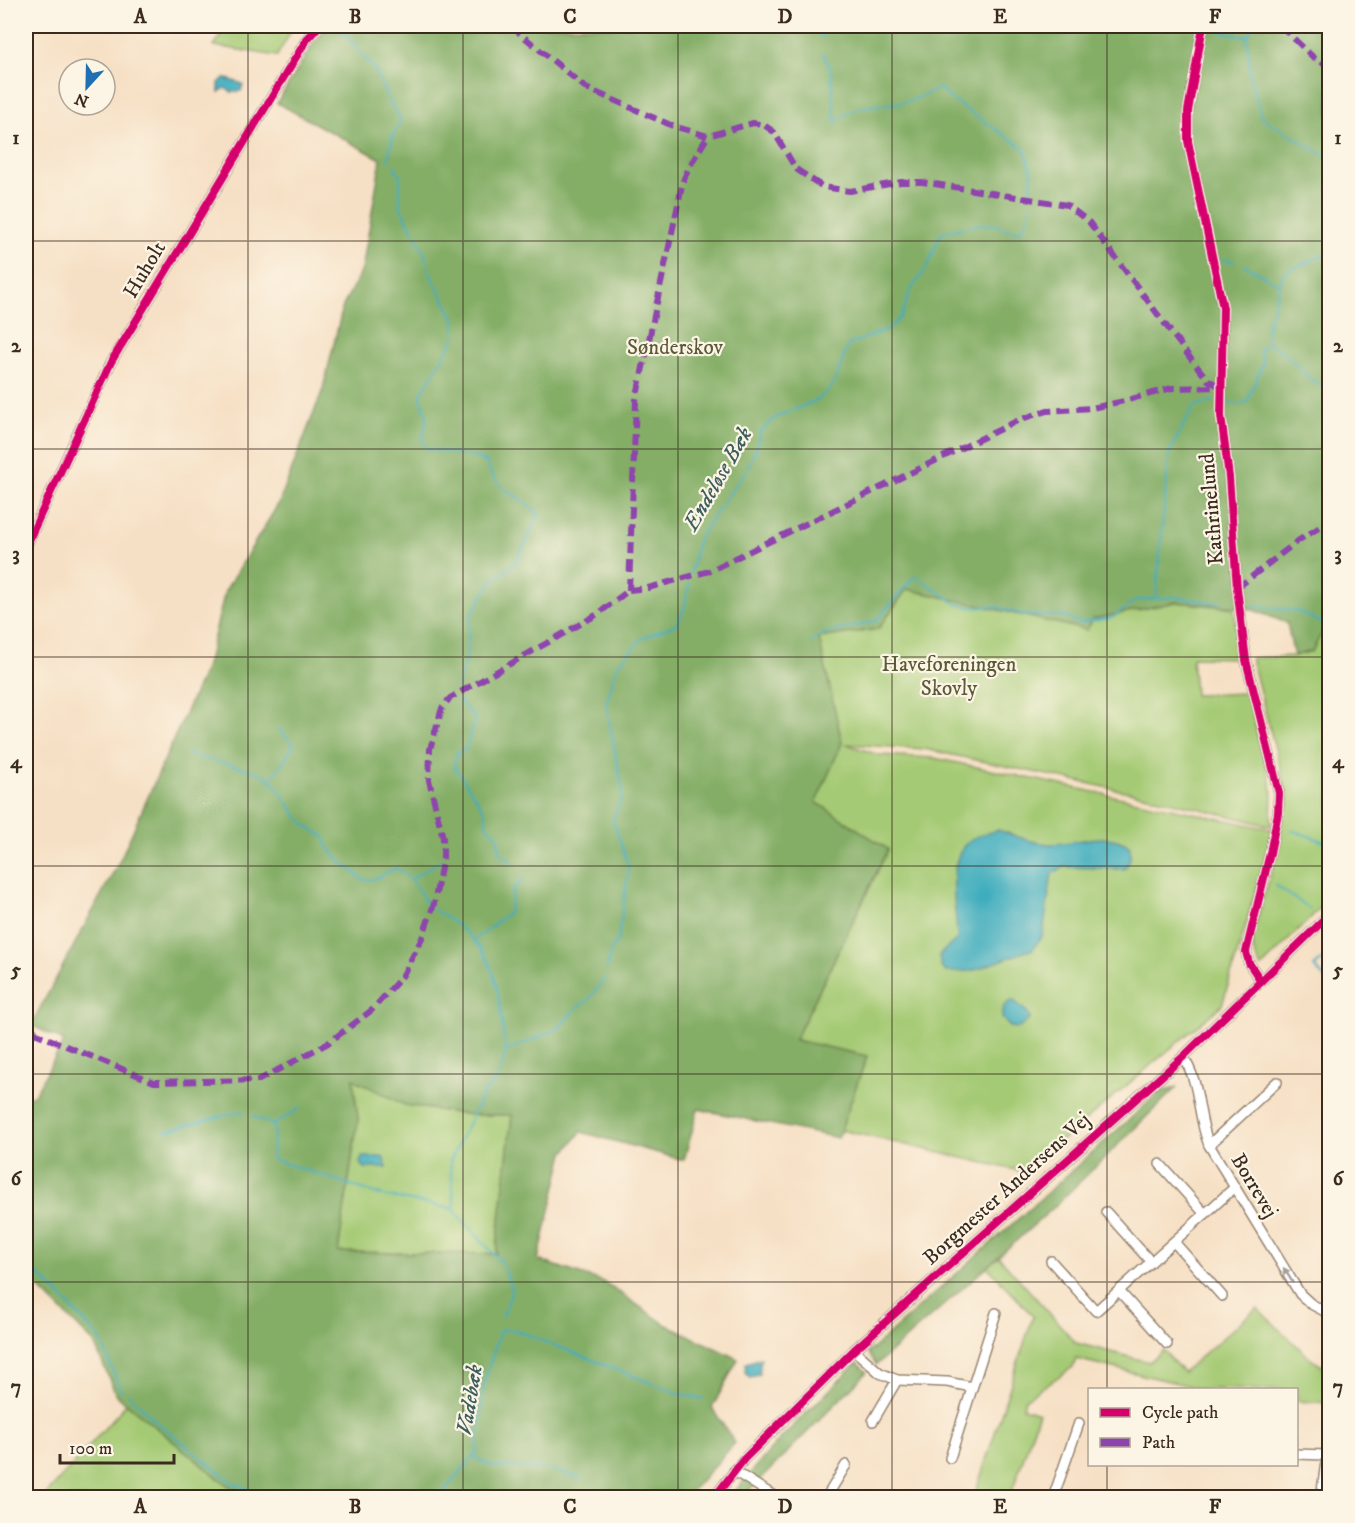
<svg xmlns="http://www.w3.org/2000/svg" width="1355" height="1523" viewBox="0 0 1355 1523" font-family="'IM FELL DW Pica',serif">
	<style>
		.green { fill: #a5ca74; stroke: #707a49; stroke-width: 1.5 }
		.forest { fill: #84ae66; stroke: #606c42; stroke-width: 1.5; fill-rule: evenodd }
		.water { fill: #40adbe; stroke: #3e6c6e; stroke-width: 1.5 }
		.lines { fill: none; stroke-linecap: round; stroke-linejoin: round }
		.stream { stroke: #40adbe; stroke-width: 2 }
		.minor-casing { stroke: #988572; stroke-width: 12 }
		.minor { stroke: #fff; stroke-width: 9 }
		.quiet { stroke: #8e44ad; stroke-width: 6; stroke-dasharray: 12 6; stroke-linecap: butt }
		.cycleway-casing { stroke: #fcf5e5; stroke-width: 11 }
		.cycleway { stroke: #d6006c; stroke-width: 8 }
		.oneway { fill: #a79f9a }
		.grid { fill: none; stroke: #3b2a1e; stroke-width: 1.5; stroke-opacity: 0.55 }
		.labels { text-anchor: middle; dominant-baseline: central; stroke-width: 4.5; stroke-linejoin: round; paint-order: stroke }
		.street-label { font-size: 21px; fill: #3b2a1e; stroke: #fcf5e5 }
		.park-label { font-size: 21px; fill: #5b5a38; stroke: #fcf5e5 }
		.water-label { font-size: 22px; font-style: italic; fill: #3d5e5e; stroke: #fcf5e5 }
		.neatline { fill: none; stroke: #3b2a1e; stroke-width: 2 }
		.grid-label { font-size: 20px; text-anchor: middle; font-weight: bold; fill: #3b2a1e }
	</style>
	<rect width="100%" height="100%" fill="#fcf5e5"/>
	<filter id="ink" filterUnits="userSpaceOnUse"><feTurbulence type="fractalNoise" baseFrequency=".0167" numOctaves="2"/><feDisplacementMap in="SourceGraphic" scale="12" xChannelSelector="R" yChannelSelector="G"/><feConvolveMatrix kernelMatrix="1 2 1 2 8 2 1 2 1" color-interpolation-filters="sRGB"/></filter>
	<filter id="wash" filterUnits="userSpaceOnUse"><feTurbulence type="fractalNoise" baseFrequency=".008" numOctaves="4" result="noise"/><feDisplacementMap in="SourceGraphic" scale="24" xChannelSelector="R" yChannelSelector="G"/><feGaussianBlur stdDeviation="1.35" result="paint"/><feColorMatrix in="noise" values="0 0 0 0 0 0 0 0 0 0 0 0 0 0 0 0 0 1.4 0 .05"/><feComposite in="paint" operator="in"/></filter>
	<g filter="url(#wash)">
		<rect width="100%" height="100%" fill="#f6e0c5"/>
		<!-- green -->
		<g class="green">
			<path d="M226,26h68l-17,30 -63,-10z"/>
			<path d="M907,589l179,41 7,-11 83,-17 58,6 4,50 -46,-1 3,38 52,-2 25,96 -1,37 -123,-30 -224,-47 -78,-5 33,11 55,3 340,72 -52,175 -198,167 -184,-42 27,-74 -72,-16 93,-190 -72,-48 26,-59 -24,-105 60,-9z"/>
			<path d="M1323,630l6,2v267l-68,69 -9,-21v-12l20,-64 15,-78 -36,-135 43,-2 18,-5z"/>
			<path d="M353,1078l52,27 66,10h41l-16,139 -158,-2 20,-133z"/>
			<path d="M999,1257l77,86 73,19 14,-12 20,22 74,-64 55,52 17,10v33l-32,-2 -1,-11 -94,-1 -126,-30 -3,8 -48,32 -2,9 16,5 -29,84h-36l59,-181 -46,-50z"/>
			<path d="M127,1403l100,82 28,12 -212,1z"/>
		</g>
		<!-- forest -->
		<g class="forest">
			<path d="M328,26h1001v606l-6,-1 -11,20 -18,5 -7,-33 -39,-15 -72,-6 -83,17 -6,11 -180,-41 -29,40 -59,9 23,105 -26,59 72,47 -93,191 72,16 -29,82 -140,-29 -14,51 -103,-28 -17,21 -26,107 66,22 61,42 73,35 -26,49 23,35 -49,54 -431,1 -28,-13 -111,-90 -22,-52 -68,-68v-177l8,-3 30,-54 -33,-16 89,-165 88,-198 17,-71 54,-88 44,-114 20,-83 19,-36 19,-111 -104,-56 37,-60zM353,1079l52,26 66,10h41l-16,139 -158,-2 20,-133z"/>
			<path d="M1177,1087l-125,122 -176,156 -8,-12 292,-261z"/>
			<path d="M857,1363l10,9 -124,125 -14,1 51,-59z"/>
		</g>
		<!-- water -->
		<g class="water">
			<path d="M224,78l19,6 -2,7 -10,1 -6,-4 -6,4v-9z"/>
			<path d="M998,830c16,5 33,13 50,14 25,1 60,-16 82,3 1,9 1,15 -6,22l-59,-2 -13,6 -9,61 -10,15 -61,22 -26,1 -5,-5 -2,-12 18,-16c0,-28 -11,-69 7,-93 7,-10 23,-13 34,-16z"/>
			<path d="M1013,1000l14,12 3,7 -11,9 -9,-1 -8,-9 2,-12z"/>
			<path d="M362,1157h21l4,11h-22l-5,-5z"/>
			<path d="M761,1358l-2,16 -9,4 -5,-5 1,-10z"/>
		</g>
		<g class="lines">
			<!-- stream -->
			<g class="stream">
				<path d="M339,26l36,44 13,29 13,20 -9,19 -4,22"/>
				<path d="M820,26l2,12"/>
				<path d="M1254,26l-7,11 4,43 10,37 69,42"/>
				<path d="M1211,29l18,4"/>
				<path d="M1232,34l15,3"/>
				<path d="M823,53l8,17 4,52c30,-23 38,-14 70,-20 12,-2 24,-9 35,-14l9,10 75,50 8,23 -2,22"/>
				<path d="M394,165l6,11v30l24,46 7,24 24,44 -1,19 -32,53 -1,6 6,20 -5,23 5,8 48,8 12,6c9,31 34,30 52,52l-23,47 -25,20 -21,35 -3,38 -10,33"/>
				<path d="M1330,252l-46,20 -17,54v17c17,6 29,22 41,34 5,5 15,9 22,12"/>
				<path d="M1222,259l12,3"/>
				<path d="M1245,265l34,19"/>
				<path d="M1228,402l9,3 10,-3 16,-39 -3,-13 5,-3"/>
				<path d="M690,574l8,-35 48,-69 10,-20 4,-18 15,-14 44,-19 15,-15 14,-39 40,-16 13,-12 9,-26 17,-24 14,-34c15,-3 33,-10 48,-9 14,1 14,8 32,6l7,-12 3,-14"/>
				<path d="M1156,598l13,-145 25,-47 19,-5"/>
				<path d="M1253,606l44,5 33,16"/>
				<path d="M811,642l12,-8 53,-13 37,-43 5,-1 38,27 18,4 20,-2 31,9 39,1 14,7 34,-5 24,-18 39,-3 45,6"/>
				<path d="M459,700l16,19 -9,30 -9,4 -3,13 31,45 2,16 10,7 3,18 12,10"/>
				<path d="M187,754c16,5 69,15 80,23 24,20 21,43 57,59 4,19 24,32 40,44l11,-1 21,-11 15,11 19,29"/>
				<path d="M271,780l23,-35 -16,-17"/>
				<path d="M1292,830l38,14"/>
				<path d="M411,879l31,-19"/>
				<path d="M1275,885l35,24"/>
				<path d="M434,910c68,39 61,72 72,141"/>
				<path d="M474,941l35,-29 5,-24 9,-9"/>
				<path d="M1330,954l-16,13 16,16"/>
				<path d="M607,969l4,-19 7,-11 11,-71 -16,-48 9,-23v-9l-16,-84 11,-38 25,-28 35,-14 7,-15 5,-25"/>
				<path d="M253,1116l21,9 -2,34 112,37 70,13"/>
				<path d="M275,1124l25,-16"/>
				<path d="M165,1131l72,-19 8,1"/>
				<path d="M28,1265l30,28 42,46 21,52"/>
				<path d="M503,1316l9,-26 -9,-26 -48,-52 -5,-51 34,-69 15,-16 7,-25 52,-22 14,-17 18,-14 15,-20"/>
				<path d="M128,1394l29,28 73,59 37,17"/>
				<path d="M472,1457l20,9 58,3 32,10"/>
				<path d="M438,1498l39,-46 7,-68 16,-54h15l165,64 23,5"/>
			</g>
		</g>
	</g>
	<g filter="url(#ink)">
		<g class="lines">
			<defs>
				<g id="minor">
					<path d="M1203,26l-15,85v30l35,167 -2,108 8,61 8,111 9,72 33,133 -1,20 -8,40 -24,99 3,11 12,18"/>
					<path d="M26,546l85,-184 196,-323 12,-13"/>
					<path d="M26,1029l6,3"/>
					<path d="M1183,1057c18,26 14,59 26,88l91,149 11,10 19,10"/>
					<path d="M1209,1145l68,-63"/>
					<path d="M1160,1164l45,50"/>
					<path d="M1106,1212l45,50"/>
					<path d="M1174,1242l48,54"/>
					<path d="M1051,1261l45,50 138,-123"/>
					<path d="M1119,1291l48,53"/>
					<path d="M854,1350l26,23 17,7 50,2 25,5"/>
					<path d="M873,1421l24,-41"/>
					<path d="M1296,1454l29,1"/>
					<path d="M950,1458l46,-145"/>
					<path d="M734,1471l43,27"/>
					<path d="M714,1498l30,-39 110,-109 329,-293 147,-143"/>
					<path d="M826,1498l20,-33"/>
					<path d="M1053,1498l26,-75"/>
					<path d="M1321,1498l9,-65"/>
				</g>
			</defs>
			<!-- minor casing -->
			<use href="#minor" class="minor-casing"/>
			<!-- minor -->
			<use href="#minor" class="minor"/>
			<!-- quiet -->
			<g class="quiet">
				<path d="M511,26l75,62 87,38 35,10 45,-13 11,2 10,7 22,37 27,18 27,4 51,-9h21l145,23 22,17 102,137 17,21 13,7"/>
				<path d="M1281,26l33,32 16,9"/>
				<path d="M1237,588l62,-48 31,-19"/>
				<path d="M629,590l19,-2 61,-17 312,-152 26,-8 45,-3 32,-7 48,-13 49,-1"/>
				<path d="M629,590l7,-190 47,-219 6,-14 19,-31"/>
				<path d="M32,1032l122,50 105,-2 69,-37 44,-33 31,-35 19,-37 12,-34 9,-47v-19l-14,-58 1,-31 12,-41 8,-10 148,-84 31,-24"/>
			</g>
			<defs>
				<g id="cycleway">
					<path d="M1203,26l-15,85v30l35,167 -2,108 8,61 8,111 9,72 33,133 -1,20 -8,40 -24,99 3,11 12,18"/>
					<path d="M26,546l85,-184 196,-323 12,-13"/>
					<path d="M714,1498l30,-39 110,-109 329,-293 147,-143"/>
				</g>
			</defs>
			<!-- cycleway casing -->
			<use href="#cycleway" class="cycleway-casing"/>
			<!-- cycleway -->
			<use href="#cycleway" class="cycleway"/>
		</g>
		<!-- one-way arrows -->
		<defs><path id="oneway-solid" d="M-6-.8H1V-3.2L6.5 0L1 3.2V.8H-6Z" transform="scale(1.5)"/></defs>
		<use class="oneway" href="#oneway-solid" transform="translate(1288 1275) rotate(-122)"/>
	</g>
	<!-- grid -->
	<path class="grid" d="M248,26v1472M463,26v1472M678,26v1472M892,26v1472M1107,26v1364M26,241h1304M26,449h1304M26,657h1304M26,866h1304M26,1074h1304M26,1282h1304M1107,1464v34"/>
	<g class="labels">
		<!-- street labels -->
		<g class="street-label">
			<text transform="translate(145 270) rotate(-59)">Huholt</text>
			<text transform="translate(1212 509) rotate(-95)">Kathrinelund</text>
			<text transform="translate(1254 1186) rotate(59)">Borrevej</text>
			<text transform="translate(1007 1189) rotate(-42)">Borgmester Andersens Vej</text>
		</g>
		<!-- park labels -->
		<g class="park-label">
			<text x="675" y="348">Sønderskov</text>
			<text x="949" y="665">Haveforeningen<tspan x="949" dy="24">Skovly</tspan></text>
		</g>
		<!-- water labels -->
		<g class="water-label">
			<text transform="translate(718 479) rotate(-60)">Endeløse Bæk</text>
			<text transform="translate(470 1400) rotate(-81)">Vadebæk</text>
		</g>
	</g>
	<!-- margin -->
	<rect width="1355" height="1523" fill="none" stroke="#fcf5e5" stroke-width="66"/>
	<!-- legend -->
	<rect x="1088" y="1388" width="210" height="78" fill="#fcf5e5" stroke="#afa495" stroke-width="1.5"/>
	<rect x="1100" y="1408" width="30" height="9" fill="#d6006c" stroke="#afa495" stroke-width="1.5"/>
	<text x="1142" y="1418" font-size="18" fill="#3b2a1e">Cycle path</text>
	<rect x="1100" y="1438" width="30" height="9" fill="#8e44ad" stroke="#afa495" stroke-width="1.5"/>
	<text x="1142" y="1448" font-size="18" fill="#3b2a1e">Path</text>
	<!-- north arrow -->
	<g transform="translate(87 87) rotate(202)"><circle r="28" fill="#fcf5e5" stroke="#afa495" stroke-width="1.5"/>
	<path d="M0-4.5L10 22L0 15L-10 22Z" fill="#1f6fb2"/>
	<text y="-9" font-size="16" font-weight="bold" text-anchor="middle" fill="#3b2a1e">N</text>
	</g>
	<!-- scale -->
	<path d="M60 1454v9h114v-9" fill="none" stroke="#3b2a1e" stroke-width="3"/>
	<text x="69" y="1454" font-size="18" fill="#3b2a1e" stroke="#fcf5e5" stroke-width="4.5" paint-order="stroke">100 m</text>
	<rect x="33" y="33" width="1289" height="1457" class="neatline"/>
	<g class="grid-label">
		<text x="140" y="23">A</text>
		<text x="355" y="23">B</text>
		<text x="570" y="23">C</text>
		<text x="785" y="23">D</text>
		<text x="1000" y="23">E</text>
		<text x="1215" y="23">F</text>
		<text x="16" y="144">1</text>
		<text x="1338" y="144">1</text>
		<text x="16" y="352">2</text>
		<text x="1338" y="352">2</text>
		<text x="16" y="560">3</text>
		<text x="1338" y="560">3</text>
		<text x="16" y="768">4</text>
		<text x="1338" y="768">4</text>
		<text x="16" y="976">5</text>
		<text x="1338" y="976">5</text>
		<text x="16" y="1185">6</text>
		<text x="1338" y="1185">6</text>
		<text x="16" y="1393">7</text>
		<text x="1338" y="1393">7</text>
		<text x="140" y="1513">A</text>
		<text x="355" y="1513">B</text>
		<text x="570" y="1513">C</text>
		<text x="785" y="1513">D</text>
		<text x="1000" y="1513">E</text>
		<text x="1215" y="1513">F</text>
	</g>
</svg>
